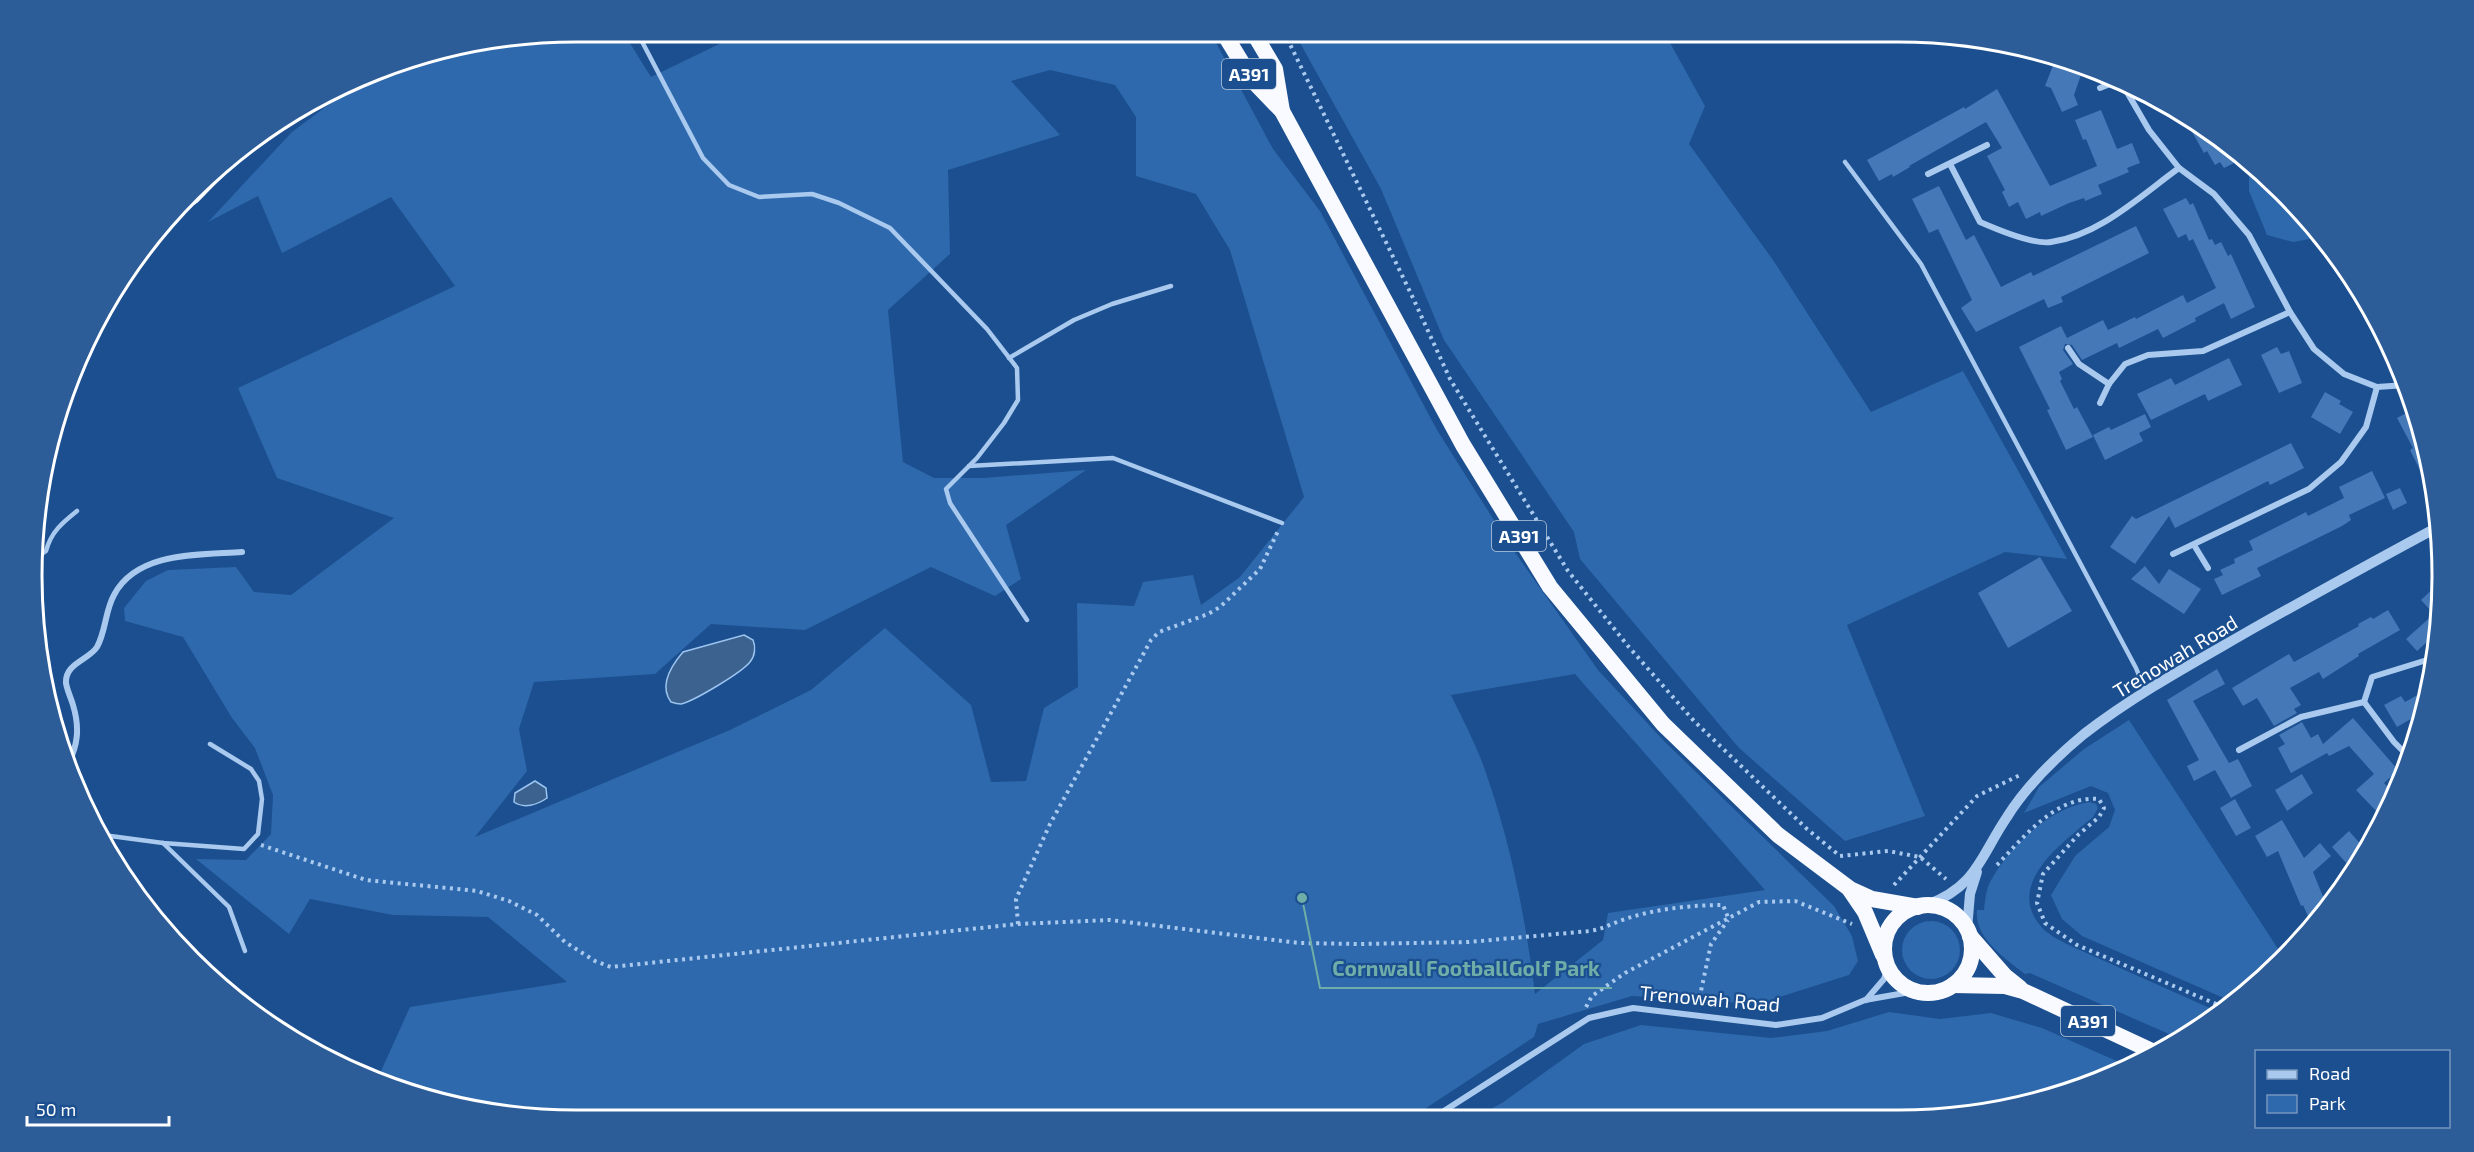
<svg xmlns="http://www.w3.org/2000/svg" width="2474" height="1152" viewBox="0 0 2474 1152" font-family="'Exo 2',sans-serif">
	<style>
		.green { fill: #2e69ad; fill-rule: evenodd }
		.water { fill: #3c6290; stroke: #9cc4f0; stroke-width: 1.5 }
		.building { fill: #4478b7 }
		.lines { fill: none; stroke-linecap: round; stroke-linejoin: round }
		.path { stroke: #a9c9ee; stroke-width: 4; stroke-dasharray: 3 4.5; stroke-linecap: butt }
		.service { stroke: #a9c9ee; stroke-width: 4.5 }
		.minor { stroke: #a9c9ee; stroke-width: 6 }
		.tertiary { stroke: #a9c9ee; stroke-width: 10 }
		.trunk { stroke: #f8faff; stroke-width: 16 }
		.labels { text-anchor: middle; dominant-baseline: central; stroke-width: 4.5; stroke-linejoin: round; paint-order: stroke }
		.shield { fill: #1b4f8f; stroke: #bbcadd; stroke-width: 1.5 }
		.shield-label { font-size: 18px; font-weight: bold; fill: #fff }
		.street-label { font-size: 20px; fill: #fff; stroke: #1b4f8f }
		.rim { fill: none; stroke: #fff; stroke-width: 3 }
		.leader { fill: none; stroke: #6fada8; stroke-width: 2 }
		.callout-dot { fill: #6fada8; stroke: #1b4f8f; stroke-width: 2 }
		.callout-label { font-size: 21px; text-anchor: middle; font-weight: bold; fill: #6fada8; stroke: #1b4f8f; stroke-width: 4.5; stroke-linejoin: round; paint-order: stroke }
	</style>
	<rect width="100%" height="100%" fill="#1b4f8f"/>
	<!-- green -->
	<g class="green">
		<path d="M576,32h47l28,45 93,-45h462l8,7 59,110 47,62 117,219 72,114 89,126 66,71 170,165 18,30 6,25 -9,14 -92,29 -125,-8 -94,28 -4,13 -123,81 -835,2 -107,-10 -93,-28 34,-75 157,-25 -79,-65 -95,-2 -83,-16 -21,35 -93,-75 50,1 25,-26 2,-39 -18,-47 -23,-30 -49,-81 -58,-16 -1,-13 22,-27 22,-11 68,-3 18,25 37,3 103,-77 -117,-40 -39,-90 217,-102 -64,-89 -109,56 -24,-57 -50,26 84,-90 76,-57 33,-14zM1050,70l65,15 21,32v59l60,18 34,56 74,247 -64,80 -39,28 -8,-30 -50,7 -9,24 -57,-3 1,84 -34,21 -18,73 -35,1 -20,-77 -86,-77 -74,62 -81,40 -255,107 52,-66 -8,-42 15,-47 121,-8 56,-50 94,6 126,-63 64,29 26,-17 -15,-54 80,-55 -102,8h-50l-31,-16 -15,-152 62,-56 -2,-84 112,-35 -49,-54zM1575,674l190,216 -157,23 -5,27 -68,54c-9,-73 -23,-145 -47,-215 -9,-29 -24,-57 -37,-84z"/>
		<path d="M1294,32h370l41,74 -16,38 84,116 98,152 92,-41 104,188 -62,-7 -158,73 78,191 -80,25 -106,-93 -159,-189 -6,-27 -130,-192 -63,-151z"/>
		<path d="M1760,32h72l-60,8z"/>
		<path d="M2249,163l34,28 38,46 -28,5 -26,-7 -18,-44z"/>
		<path d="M2129,720l153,235 -47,48 -153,-67 -20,-17 -11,-24 24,-39 34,-29 6,-17 -7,-17 -17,-7 -67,27 15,-26 45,-38z"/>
		<path d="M2090,802l6,2 2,4 -5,9c-28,24 -87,65 -54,107 8,11 22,17 34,23l148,66 -43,25 -148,-65 -5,1c-19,-15 -51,-36 -48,-64h7c1,-9 2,-20 6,-28 19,-35 60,-75 100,-80z"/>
		<circle cx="1931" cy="950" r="29"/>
		<path d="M1889,1012l51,7 51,-6 51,15 86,38 -21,13 -138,37 -493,1 26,-14 82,-59 57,-19 130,13 56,-7z"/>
	</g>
	<!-- water -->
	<g class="water">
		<path d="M744,635l9,5c3,7 2,16 -3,22 -9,11 -56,39 -69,42 -3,0 -7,-1 -10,-2 -12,-16 0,-36 12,-50z"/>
		<path d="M535,781l11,7 1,10c-10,7 -23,11 -33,4l1,-9z"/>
	</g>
	<!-- building -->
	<g class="building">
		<path d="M2056,58l28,8 -10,29 4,10 -16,7 -11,-24 -6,-2z"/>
		<path d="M1997,89l53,97 47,-20 -11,-27 -3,1 -8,-20 26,-10 16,39 15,-6 8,20 -13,5 2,4 -31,13 4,9 -17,7 -1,-3 -15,5 -28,13 -1,-4 -14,7 -8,-17 -9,5 -7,-15 3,-2 -18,-34 15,-8 -16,-26 -77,44 1,1 -17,10 -1,-3 -13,7 -12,-21 97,-53 1,2z"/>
		<path d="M2182,114l18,9 35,29 5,8 -16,8 -4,-6 -5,3 -8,-14 -3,2z"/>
		<path d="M1939,186l27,54 8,-5 27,52 30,-15 2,4 103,-50 13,27 -88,44 2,5 -15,6 -4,-9 -68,33 -15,-24 11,-8 -34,-71 -9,4 -17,-34z"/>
		<path d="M2186,198l4,7 3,-2 16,37 3,-1 3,6 6,-3 7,14 3,-2 24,53 -24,12 -7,-16 -29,15 1,3 -33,17 -5,-9 -39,19 -2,-5 -35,17 -10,-15 -7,-1 -2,6 10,14 -14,8 3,7 -2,2 14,28 3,-2 16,30 -27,13 -19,-40 3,-1 -31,-62 42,-21 6,12 36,-18 5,10 27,-13 1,2 47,-24 4,8 29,-15 -23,-49 -4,2 -3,-7 -8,4 -15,-29z"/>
		<path d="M2277,347l4,7 8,-3 13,32 -23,10 -18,-38z"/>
		<path d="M2229,358l13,27 -34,16 -3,-7 -54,26 -14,-26 34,-16 4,7z"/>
		<path d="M2325,392l16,9 -2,3 14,8 -13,22 -29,-17z"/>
		<path d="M2414,409l18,60 2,17 -5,2 -19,-38 3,-2 -16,-30z"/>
		<path d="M2145,414l6,13 -12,6 4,8 -38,19 -12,-25 16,-8 2,3z"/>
		<path d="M2291,443l13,25 -34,17 -2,-4 -93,47 -6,-12 -34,48 -25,-17 22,-31 4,3z"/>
		<path d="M2372,471l13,27 -36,17 2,5 -9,6 -85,42 4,8 -39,19 -8,-16 9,-4 -3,-5 15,-7 -1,-4 19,-9 -4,-9 57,-29 2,4 36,-18 -5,-11z"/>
		<path d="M2400,488l7,15 -14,7 -7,-16z"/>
		<path d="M2040,557l32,54 -64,37 -30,-55z"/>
		<path d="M2145,566l14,18 10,-15 32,20 -17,25 -53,-35z"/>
		<path d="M2442,580l-5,53 -20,18 -11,-12 28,-25 -13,-14z"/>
		<path d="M2388,610l12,20 -42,24 1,2 -36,23 -4,-7 -29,16 11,17 -7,4 3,4 -23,13 -17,-28 -14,8 -11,-18 57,-34 5,8 65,-36 -1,-2 13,-7 2,2z"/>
		<path d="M2217,669l8,15 -32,17 36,62 9,-4 14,27 -21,12 -16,-28 -21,11 -7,-15 12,-6 -32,-60z"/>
		<path d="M2430,688l-7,24 -26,15 -13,-22 17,-9 4,6z"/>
		<path d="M2353,718l45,52 -14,13 11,12 -6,10 -10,9 -23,-24 18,-16 -25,-28 -20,10 -2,-3 -36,20 -13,-25 7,-4 -6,-9 23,-13 9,16 7,-4 5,10z"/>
		<path d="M2302,774l11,19 -26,18 -12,-21z"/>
		<path d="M2235,799l16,29 -15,8 -16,-28z"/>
		<path d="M2282,820l22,38 16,-15 11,13 -18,16 15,37 -16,16 -9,-20 -2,1 -23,-55 -11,6 -12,-21z"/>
		<path d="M2349,831l15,17 -4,8 -11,10 -17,-19z"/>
	</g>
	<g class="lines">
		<!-- path -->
		<g class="path">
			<path d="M1284,32l129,266 37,81 118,192 60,75 66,75 113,108 33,27 48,-5 32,6 26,22"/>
			<path d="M261,845l105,35 111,11 32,10 28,14 28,27 30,19 16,6 407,-43 92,-4 189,23 60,1 110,-2 121,-11c13,-2 23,-8 35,-12 30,-10 66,-14 98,-14l6,15"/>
			<path d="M1997,865c27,-28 59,-70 102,-66l5,9 -5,9 -21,18 -35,39 -6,29 8,20 32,22 151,64"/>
			<path d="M1894,885l83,-89 43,-21"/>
			<path d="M1018,924l-2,-25 34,-75 101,-184 8,-8 49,-18 12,-7 40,-38 18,-38"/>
			<path d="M1698,1005l13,-61 17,-24"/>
			<path d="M1586,1007l6,-11 33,-23 134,-71 36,-1 57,23"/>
		</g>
		<!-- service -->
		<g class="service">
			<path d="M637,32l66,126 26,27 30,12 53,-3 27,9 51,25 97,101 30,39 1,32 -14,23 -27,35 -31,31 4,14 77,117"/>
			<path d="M1845,162l76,102 215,404 9,22"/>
			<path d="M1009,358l65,-38 38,-16 59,-18"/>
			<path d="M969,466l144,-8 169,65"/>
			<path d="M39,556l7,-5c5,-19 16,-28 31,-40"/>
			<path d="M96,830l7,5 60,8 81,6 14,-15 4,-35 -3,-18 -8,-12 -41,-25"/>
			<path d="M163,843l66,64 16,44"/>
		</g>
		<!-- minor -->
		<g class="minor">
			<path d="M2120,80l29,50 30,38 35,26 35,41 41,77 24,37 30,25 33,13 29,-2"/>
			<path d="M2100,88l20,-8"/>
			<path d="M1950,164l30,58c16,7 54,23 71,20 49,-7 89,-46 128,-74"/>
			<path d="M1928,174l59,-29"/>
			<path d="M2068,348l11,16 30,20"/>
			<path d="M2100,403l9,-19 16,-20 23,-9 55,-4 87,-39"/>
			<path d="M2194,545l14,23"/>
			<path d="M2173,554l136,-65 32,-27 25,-35 11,-40"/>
			<path d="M2364,702l30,40 15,15"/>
			<path d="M2239,750l62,-33 63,-15 8,-25 55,-17 8,-7"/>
			<path d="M67,766c11,-20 13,-38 6,-61 -2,-7 -6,-15 -7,-22 -1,-20 23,-23 31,-36 9,-16 8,-36 17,-52 23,-44 87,-40 128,-43"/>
			<path d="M1866,1000l18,-21 4,-12"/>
			<path d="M1433,1118l156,-100 44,-10 143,17 46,-7 43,-18 51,-9"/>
		</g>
		<!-- tertiary -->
		<g class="tertiary">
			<path d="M1927,905c50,-19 53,-48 80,-88 20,-32 48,-59 77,-83 53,-41 113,-73 170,-106 61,-34 122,-68 184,-101"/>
			<path d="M1967,929l3,-35 7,-22"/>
		</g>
		<!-- trunk -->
		<g class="trunk">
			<path d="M1223,32l30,49 29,30 181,334 87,142 113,137 115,111 72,54 22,10 46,8"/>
			<path d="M1253,32l22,37 7,42"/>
			<path d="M192,197l40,-41"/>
			<path d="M1850,890l15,22 18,43"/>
			<circle cx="1928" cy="949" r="44"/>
			<path d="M1970,936l35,40 15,12"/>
			<path d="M1953,985l52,1 18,5 131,61"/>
		</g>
	</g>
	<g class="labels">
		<!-- shield labels -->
		<g class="shield">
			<rect x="1222" y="59" width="54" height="30" rx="4.5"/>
			<rect x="1492" y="521" width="54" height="30" rx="4.5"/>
			<rect x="2061" y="1006" width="54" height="30" rx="4.5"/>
		</g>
		<g class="shield-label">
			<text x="1249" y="74">A391</text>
			<text x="1519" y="536">A391</text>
			<text x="2088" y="1021">A391</text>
		</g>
		<!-- street labels -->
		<g class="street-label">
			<text transform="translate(2175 656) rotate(-31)">Trenowah Road</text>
			<text transform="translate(1710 998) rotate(5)">Trenowah Road</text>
		</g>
	</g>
	<!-- crop -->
	<path d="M0 0H2474V1152H0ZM576 42H1898A534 534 0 0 1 2432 576V576A534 534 0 0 1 1898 1110H576A534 534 0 0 1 42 576V576A534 534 0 0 1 576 42Z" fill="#2d5d98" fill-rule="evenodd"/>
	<path class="rim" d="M576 42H1898A534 534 0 0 1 2432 576V576A534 534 0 0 1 1898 1110H576A534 534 0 0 1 42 576V576A534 534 0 0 1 576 42Z"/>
	<!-- callouts -->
	<path class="leader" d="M1302 898L1320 988H1612"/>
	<circle class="callout-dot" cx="1302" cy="898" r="6"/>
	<g class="callout-label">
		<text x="1466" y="976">Cornwall FootballGolf Park</text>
	</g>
	<!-- legend -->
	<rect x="2255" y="1050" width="195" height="78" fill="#1b4f8f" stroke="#7695bc" stroke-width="1.5"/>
	<rect x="2267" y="1070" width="30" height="9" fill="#a9c9ee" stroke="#7695bc" stroke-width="1.5"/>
	<text x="2309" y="1080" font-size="18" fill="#ffffff">Road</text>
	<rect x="2267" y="1095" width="30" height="18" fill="#2e69ad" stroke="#7695bc" stroke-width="1.5"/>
	<text x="2309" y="1110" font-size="18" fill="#ffffff">Park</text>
	<!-- scale -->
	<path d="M27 1116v9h142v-9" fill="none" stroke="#ffffff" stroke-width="3"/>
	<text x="36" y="1116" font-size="18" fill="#ffffff" stroke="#1b4f8f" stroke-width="4.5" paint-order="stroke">50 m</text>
</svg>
